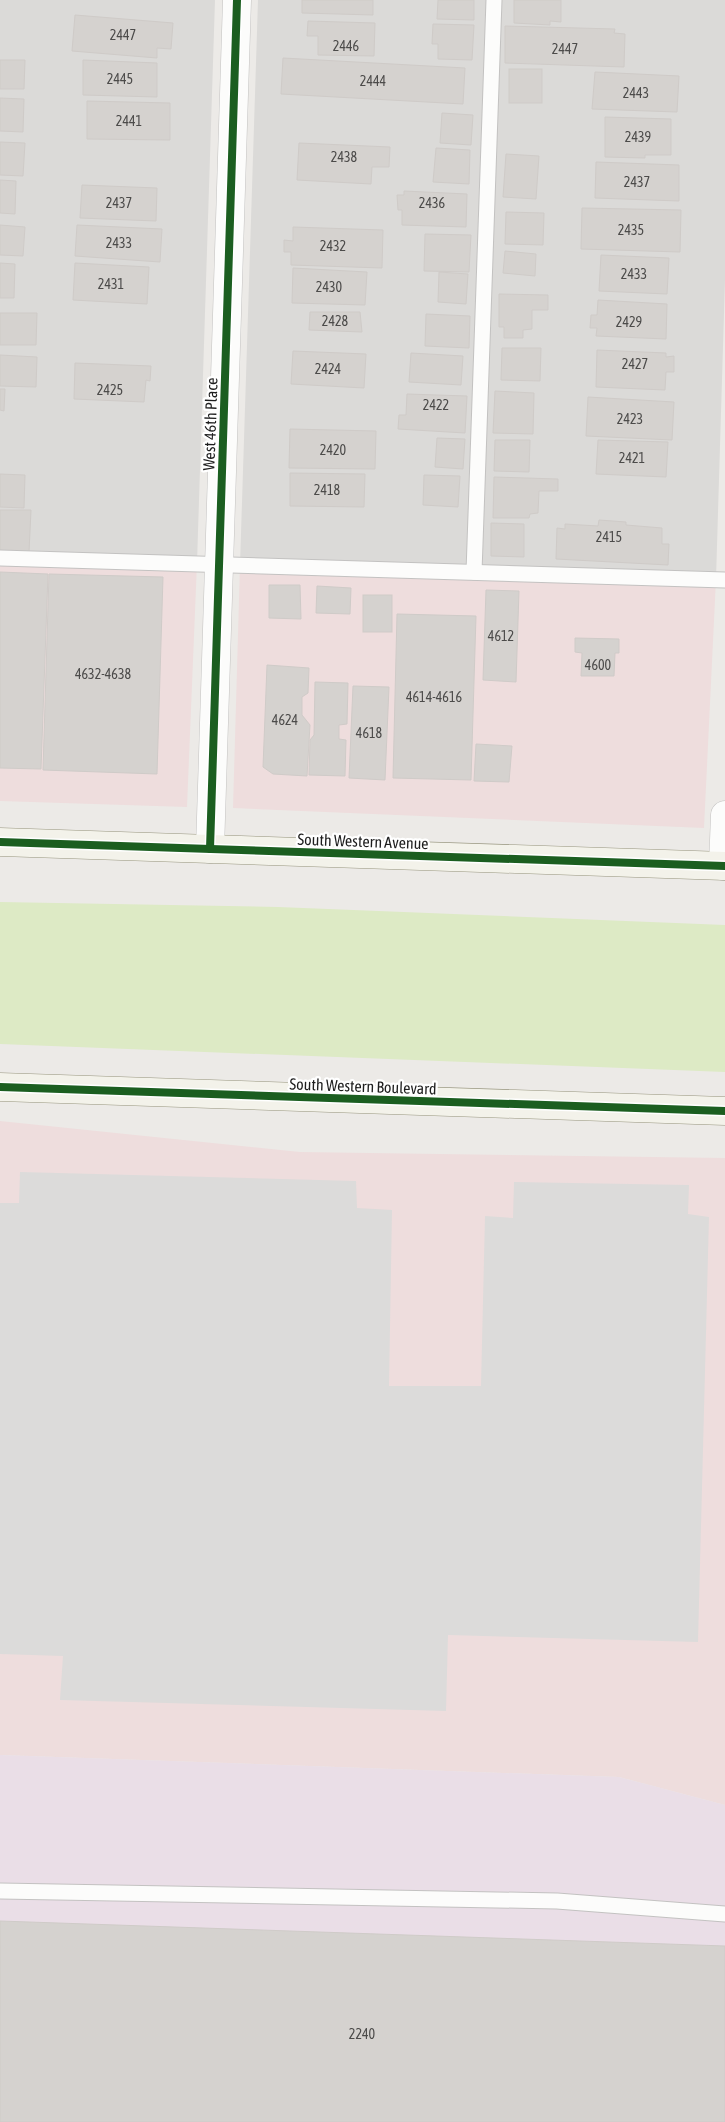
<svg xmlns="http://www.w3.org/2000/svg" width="725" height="2122" viewBox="0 0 725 2122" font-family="'Asap Condensed',sans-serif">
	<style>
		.residential { fill: #dbdad8 }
		.commercial { fill: #edd }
		.industrial { fill: #eadee7 }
		.grass { fill: #ddeac5 }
		.parking { fill: #dcdbda }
		.building { fill: #d5d2cf; stroke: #cfcbc8 }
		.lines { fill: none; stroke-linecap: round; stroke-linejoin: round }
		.lane-casing { stroke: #c3c2c1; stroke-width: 17 }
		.street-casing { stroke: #c3c2c1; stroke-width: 29 }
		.secondary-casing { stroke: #97957e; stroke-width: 29 }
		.lane { stroke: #fcfcfb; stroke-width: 15 }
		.street { stroke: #fcfcfb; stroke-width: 28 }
		.secondary { stroke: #f3f2ea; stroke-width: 28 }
		.cycleway-casing { stroke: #fff; stroke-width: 11 }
		.cycleway { stroke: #1b5e20; stroke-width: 8 }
		.labels { text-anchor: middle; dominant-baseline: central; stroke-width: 4.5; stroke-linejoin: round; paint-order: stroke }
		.number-label { font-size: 14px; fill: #4c4b4a }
		.street-label { font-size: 16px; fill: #1e1e1e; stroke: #fff }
	</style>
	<rect width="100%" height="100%" fill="#eceae7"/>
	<!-- residential -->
	<g class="residential">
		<path d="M0,0h215l-18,563 -197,-5z"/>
		<path d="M258,0h467v280l-9,299 -476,-14z"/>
	</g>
	<!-- commercial -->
	<g class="commercial">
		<path d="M0,558l197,5 -10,244 -187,-6z"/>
		<path d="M240,565l476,14 -12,249 -471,-20z"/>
		<path d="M0,1121l300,31 425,6v647l-106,-28 -619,-22z"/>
	</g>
	<!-- industrial -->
	<path class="industrial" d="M0,1755l619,22 106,28v317h-725z"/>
	<!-- grass -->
	<path class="grass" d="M0,902l278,5 447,18v147l-725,-28z"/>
	<!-- parking -->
	<path class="parking" d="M20,1172l336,9 1,27 35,2 -3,176h92l4,-170 28,2 1,-36 175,3 -1,29 21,3 -11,425 -250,-7 -2,76 -386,-11 3,-44 -63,-2v-451h19z"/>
	<!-- building -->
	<g class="building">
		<path d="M302,0h71v15l-71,-2z"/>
		<path d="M438,0h36v20l-37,-1z"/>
		<path d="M514,0h47v22l-11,-1v4l-36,-2z"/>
		<path d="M75,15l98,8 -2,26 -14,-1v10l-85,-7z"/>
		<path d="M308,21l67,2 -1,33 -56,-1v-19h-11z"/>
		<path d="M433,24l41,1 -2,35 -34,-1v-15h-6z"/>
		<path d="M505,26l110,3 -1,4 11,1 -1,33 -119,-4z"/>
		<path d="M283,58l182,10 -2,36 -182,-10z"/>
		<path d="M0,60h25l-1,29h-24z"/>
		<path d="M83,60l74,3v34l-74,-2z"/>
		<rect x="509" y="69" width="33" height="34"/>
		<path d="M595,72l84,4 -2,36 -85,-3z"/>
		<path d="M0,98l24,1 -1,33 -23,-1z"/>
		<path d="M87,101l83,2v37l-83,-1z"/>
		<path d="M442,113l31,2 -2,30 -31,-2z"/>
		<path d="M605,117l66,2v36h-26v3l-40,-1z"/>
		<path d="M0,142l25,1 -2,33 -23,-1z"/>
		<path d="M299,143l91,4 -1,20h-17l-1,17 -74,-4z"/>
		<path d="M436,148l34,2 -1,34 -36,-2z"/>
		<path d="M506,154l33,2 -3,43 -33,-2z"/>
		<path d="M596,162l83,3v36l-84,-3z"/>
		<path d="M0,180l16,1 -1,33 -15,-1z"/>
		<path d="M82,185l75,3 -1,33 -76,-3z"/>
		<path d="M404,191l63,3 -1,33 -64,-2v-15h-4l-1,-15h7z"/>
		<path d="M582,208l99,2 -1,42 -99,-3z"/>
		<path d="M506,212l38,1 -1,32 -38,-1z"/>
		<path d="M0,225l25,2 -2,29 -23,-1z"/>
		<path d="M77,225l85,4 -2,33 -85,-6z"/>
		<path d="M293,227l90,3 -1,38 -91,-3v-13h-7v-12l9,1z"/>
		<path d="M425,234l46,1 -2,37 -45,-1z"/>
		<path d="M505,251l31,3 -1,22 -32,-3z"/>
		<path d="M601,255l68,3 -2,36 -68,-3z"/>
		<path d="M0,263l15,1 -1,34h-14z"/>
		<path d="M75,263l74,4 -2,37 -74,-4z"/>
		<path d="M293,268l74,4 -2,33 -73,-2z"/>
		<path d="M439,272l29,2 -2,30 -28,-2z"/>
		<path d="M499,294l49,1v15h-16v19l-9,1v8h-19v-11h-5z"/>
		<path d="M598,300l69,4 -1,35 -70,-3 1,-8h-7l1,-13h6z"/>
		<path d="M310,312h50l2,20 -53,-2z"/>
		<path d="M0,313h37l-1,32h-36z"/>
		<path d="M426,314l44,2 -1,32 -44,-2z"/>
		<path d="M502,348h39l-1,33 -39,-1z"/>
		<path d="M597,350l69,3v4l8,-1v16h-8l-1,18 -69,-3z"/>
		<path d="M293,351l73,3 -2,34 -73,-4z"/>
		<path d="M411,353l52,3 -2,29 -52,-3z"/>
		<path d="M0,355l37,2 -1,30 -36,-1z"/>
		<path d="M75,363l76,3 -1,15 -4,-1 -2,22 -70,-3z"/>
		<path d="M0,389h5l-1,22 -4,-1z"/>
		<path d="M495,391l39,2 -1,41 -40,-1z"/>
		<path d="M407,394l60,2 -2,37 -67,-4 1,-14h7z"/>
		<path d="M588,397l86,5 -2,38 -86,-4z"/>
		<path d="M290,429l86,2 -1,38 -86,-1z"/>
		<path d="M437,438l28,1 -2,30 -28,-2z"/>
		<path d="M495,440h35l-1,32 -35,-1z"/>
		<path d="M598,440l70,2 -2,35 -70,-3z"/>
		<path d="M290,473l75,1 -1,33 -74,-1z"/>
		<path d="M0,474l25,1 -1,33 -24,-1z"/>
		<path d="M424,475l36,1 -2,31 -35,-2z"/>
		<path d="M494,477l64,2v12h-19l-1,22 -8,1 -1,4h-36z"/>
		<path d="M0,510h31l-2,42h-29z"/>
		<path d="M599,520l27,2v3l36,3v16h7l-1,21 -112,-6 1,-31 8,1v-5l33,2z"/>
		<path d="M491,523l33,1v33l-33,-1z"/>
		<path d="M0,572l48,2 -7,195 -41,-1z"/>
		<path d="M49,574l114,3 -6,197 -114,-4z"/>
		<path d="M269,585h31l1,34 -32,-1z"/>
		<path d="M317,586l34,2 -1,26 -34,-1z"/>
		<path d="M486,590l33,1 -3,91 -33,-2z"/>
		<rect x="363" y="595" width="29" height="37"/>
		<path d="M397,614l79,2 -5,164 -78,-2z"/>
		<path d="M575,638l44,1v14h-4l-1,23h-33l1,-23 -7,-1z"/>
		<path d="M267,665l42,3 -1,25 -6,4v18l8,10 -3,51 -34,-2 -10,-7z"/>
		<path d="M315,682l33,1 -1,41 -8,1v14l7,1 -1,36 -36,-1 1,-35 4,-5z"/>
		<path d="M353,686l36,1 -4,93 -36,-2z"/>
		<path d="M476,744l36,2 -3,36 -35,-1z"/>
		<path d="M0,1921l725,25v176h-725z"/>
	</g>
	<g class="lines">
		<defs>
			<g id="lane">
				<path d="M0,558l725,22"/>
				<path d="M474,572l20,-572"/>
				<path d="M0,1891l557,10 168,13"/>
			</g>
			<g id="street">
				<path d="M210,849l27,-849"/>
				<path d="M723,866l2,-51"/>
			</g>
			<g id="secondary">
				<path d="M0,842l725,24"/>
				<path d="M0,1087l725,24"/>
			</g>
		</defs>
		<!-- lane casing -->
		<use href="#lane" class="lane-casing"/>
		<!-- street casing -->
		<use href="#street" class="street-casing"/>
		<!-- secondary casing -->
		<use href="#secondary" class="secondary-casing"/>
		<!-- lane -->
		<use href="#lane" class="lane"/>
		<!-- street -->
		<use href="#street" class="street"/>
		<!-- secondary -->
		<use href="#secondary" class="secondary"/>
		<defs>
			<g id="cycleway">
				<path d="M0,842l725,24"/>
				<path d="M210,849l27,-849"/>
				<path d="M0,1087l725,24"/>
			</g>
		</defs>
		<!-- cycleway casing -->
		<use href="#cycleway" class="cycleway-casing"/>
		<!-- cycleway -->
		<use href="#cycleway" class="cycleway"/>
	</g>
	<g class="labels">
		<!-- number labels -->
		<g class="number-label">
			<text x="123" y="35">2447</text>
			<text x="346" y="46">2446</text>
			<text x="565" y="49">2447</text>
			<text x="120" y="79">2445</text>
			<text x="373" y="81">2444</text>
			<text x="636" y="93">2443</text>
			<text x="129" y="121">2441</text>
			<text x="638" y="137">2439</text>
			<text x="344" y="157">2438</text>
			<text x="637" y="182">2437</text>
			<text x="119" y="203">2437</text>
			<text x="432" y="203">2436</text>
			<text x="631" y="230">2435</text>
			<text x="119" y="243">2433</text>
			<text x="333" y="246">2432</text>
			<text x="634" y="274">2433</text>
			<text x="111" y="284">2431</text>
			<text x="329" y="287">2430</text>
			<text x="335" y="321">2428</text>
			<text x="629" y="322">2429</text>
			<text x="635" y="364">2427</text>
			<text x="328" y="369">2424</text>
			<text x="110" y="390">2425</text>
			<text x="436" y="405">2422</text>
			<text x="630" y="419">2423</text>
			<text x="333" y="450">2420</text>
			<text x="632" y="458">2421</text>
			<text x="327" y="490">2418</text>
			<text x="609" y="537">2415</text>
			<text x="501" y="636">4612</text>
			<text x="598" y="665">4600</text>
			<text x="103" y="674">4632-4638</text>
			<text x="434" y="697">4614-4616</text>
			<text x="285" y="720">4624</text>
			<text x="369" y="733">4618</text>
			<text x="362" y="2034">2240</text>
		</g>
		<!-- street labels -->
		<g class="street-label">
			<text transform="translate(210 424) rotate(-88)">West 46th Place</text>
			<text transform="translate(363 841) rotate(2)">South Western Avenue</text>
			<text transform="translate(363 1086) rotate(2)">South Western Boulevard</text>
		</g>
	</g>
</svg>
